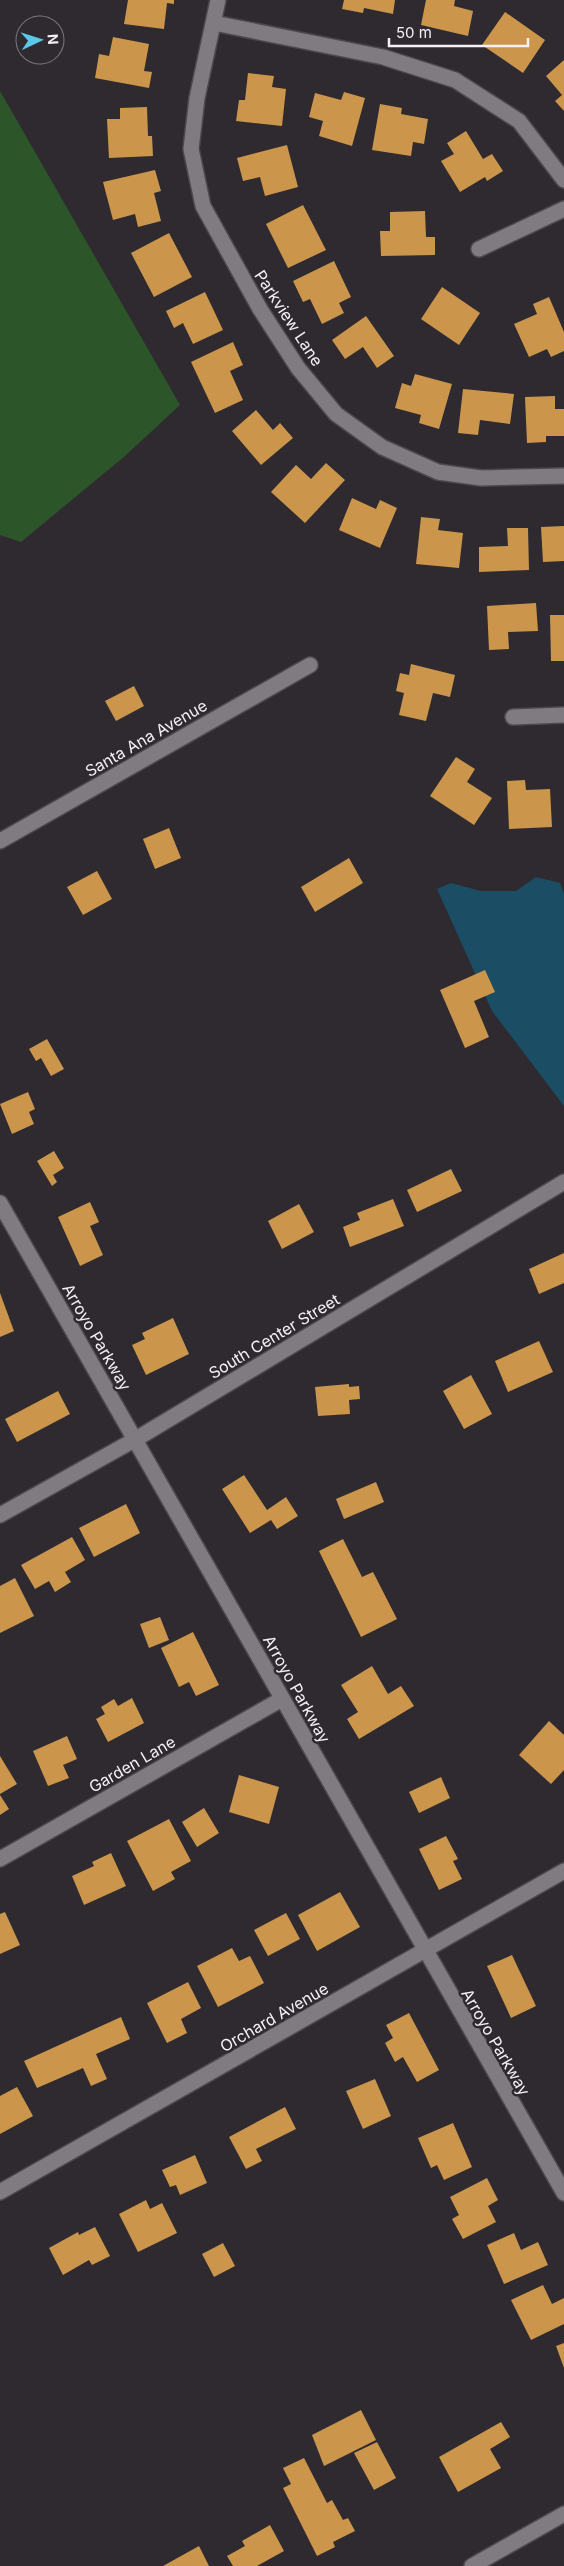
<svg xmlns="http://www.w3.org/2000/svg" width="564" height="2566" viewBox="0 0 564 2566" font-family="Inter,sans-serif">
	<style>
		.green { fill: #2c5629 }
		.water { fill: #1b4d65 }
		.building { fill: #cb964c }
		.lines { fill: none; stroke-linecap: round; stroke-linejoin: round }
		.minor-casing { stroke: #4b484d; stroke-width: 18 }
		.minor { stroke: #807a81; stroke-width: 15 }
		.labels { text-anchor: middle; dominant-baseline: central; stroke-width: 5; stroke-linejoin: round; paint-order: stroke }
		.street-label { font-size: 16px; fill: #f4f1f5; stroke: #2e2a30 }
	</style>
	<rect width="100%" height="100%" fill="#2e2a30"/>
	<!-- green -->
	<path class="green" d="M0,91l180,314 -55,51 -104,86 -21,-7z"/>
	<!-- water -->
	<path class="water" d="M536,877l24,6 4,11v212l-72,-95 -55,-122 14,-6 30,8h35z"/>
	<!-- building -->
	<g class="building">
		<path d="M128,0h46v4l-7,-1 -3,26 -40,-5z"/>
		<path d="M344,0h51l-2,14 -29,-6 -1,5 -21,-4z"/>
		<path d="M426,0h29l-1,6 19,5 -5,25 -47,-11z"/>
		<path d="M505,12l40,28 -22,33 -41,-28z"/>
		<path d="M113,37l36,7 -5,27 8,1 -3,16 -54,-10 4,-24 10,2z"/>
		<path d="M564,60v51l-9,-10 7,-6 -16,-19z"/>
		<path d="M248,73l26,3 -2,11 14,2 -4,37 -46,-5 3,-21h6z"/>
		<path d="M344,92l21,6 -13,48 -33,-10 4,-15 -14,-4 6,-24 26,7z"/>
		<path d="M380,104l22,4 -1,6 27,5 -4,25 -11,-2 -2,14 -39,-6z"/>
		<path d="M147,107l1,29h4l1,20 -44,2 -2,-39h13v-11z"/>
		<path d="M466,131l17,28 9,-5 11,17 -16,10 -2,-4 -25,15 -19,-31 13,-7 -7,-11z"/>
		<path d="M287,145l11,42 -33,9 -5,-19 -17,4 -6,-23z"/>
		<path d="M155,170l6,21 -7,2 7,28 -23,6 -3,-13 -22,6 -10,-38z"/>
		<path d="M303,205l23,45 -38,18 -22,-44z"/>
		<path d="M425,211l1,26h9v18l-54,1 -1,-25h10v-19z"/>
		<path d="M169,233l23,44 -38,20 -23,-44z"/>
		<path d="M334,261l17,36 -12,6 5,10 -22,11 -12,-25 -7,3 -10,-21z"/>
		<path d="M442,287l38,26 -21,32 -38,-26z"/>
		<path d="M205,292l18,38 -30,14 -10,-21 -9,5 -8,-17z"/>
		<path d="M549,297l15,35v19l-13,6 -4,-8 -18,8 -15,-33 23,-10 -4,-10z"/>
		<path d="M366,316l28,40 -17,12 -14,-21 -18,12 -13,-19z"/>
		<path d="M233,342l10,23 -13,6 13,29 -28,13 -24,-51z"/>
		<path d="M415,374l37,10 -13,45 -20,-6 2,-8 -26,-7 7,-25 9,3z"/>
		<path d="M463,389l51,5 -4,30 -30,-4 -2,15 -20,-2z"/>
		<path d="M555,396v13h9v27h-18v6l-19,1 -2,-46z"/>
		<path d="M256,410l17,20 7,-7 13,15 -32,27 -29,-34z"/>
		<path d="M326,463l19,17 -40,43 -34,-31 25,-27 15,14z"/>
		<path d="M352,498l24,11 4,-9 17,8 -17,40 -41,-18z"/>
		<path d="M421,517l19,2 -2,11 25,3 -4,35 -43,-4z"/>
		<path d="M564,526v35l-21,1 -2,-35z"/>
		<path d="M507,528h21l1,42 -50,2v-25l29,-1z"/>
		<path d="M536,603l2,28 -30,1 1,17 -20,1 -2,-44z"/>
		<path d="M550,615h14v46h-13z"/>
		<path d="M411,664l44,11 -5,22 -17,-4 -7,28 -27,-6 5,-22 -8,-2 4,-18 9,2z"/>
		<path d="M134,686l10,20 -28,15 -11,-20z"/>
		<path d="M456,757l19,12 -8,13 25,16 -18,27 -44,-29z"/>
		<path d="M525,780l1,10 24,-1 2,38 -43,2 -2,-48z"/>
		<path d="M169,828l12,30 -26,11 -12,-30z"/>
		<path d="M349,858l14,25 -48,29 -14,-25z"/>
		<path d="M97,871l15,28 -29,16 -16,-28z"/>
		<path d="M485,970l10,22 -21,9 15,36 -24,11 -25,-58z"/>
		<path d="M47,1039l17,30 -13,7 -10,-18 -5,3 -7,-12z"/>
		<path d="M28,1092l7,17 -6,3 5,12 -22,10 -12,-30z"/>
		<path d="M54,1151l10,17 -11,7 4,7 -5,4 -15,-25z"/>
		<path d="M451,1169l11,22 -45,21 -10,-22z"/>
		<path d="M393,1199l11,27 -54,21 -7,-20 17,-7 -3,-7z"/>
		<path d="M90,1202l9,20 -9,4 13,29 -23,11 -22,-49z"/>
		<path d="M299,1204l15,28 -32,17 -14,-28z"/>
		<path d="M564,1253v30l-25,11 -10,-25z"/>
		<path d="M0,1293l14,38 -14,6z"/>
		<path d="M173,1318l16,36 -43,21 -14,-30 13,-6 -3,-6z"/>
		<path d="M539,1341l14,31 -45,20 -13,-31z"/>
		<path d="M471,1375l21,39 -28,15 -21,-38z"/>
		<path d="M349,1384v3l10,-1 1,13 -11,1 1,14 -32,2 -3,-29z"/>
		<path d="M58,1391l12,23 -53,28 -12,-23z"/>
		<path d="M244,1475l23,35 19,-13 12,19 -21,13 -6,-9 -21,13 -28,-44z"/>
		<path d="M376,1482l8,20 -40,17 -8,-20z"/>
		<path d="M126,1504l14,29 -46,24 -15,-29z"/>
		<path d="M72,1537l13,23 -20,12 6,10 -16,10 -6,-11 -14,8 -14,-24z"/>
		<path d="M343,1539l19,38 11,-5 24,47 -36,18 -42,-86z"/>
		<path d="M15,1578l19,38 -34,17v-47z"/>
		<path d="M160,1617l9,23 -20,8 -9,-24z"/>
		<path d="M193,1632l26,53 -23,11 -7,-14 -10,5 -18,-39z"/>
		<path d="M372,1666l16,28 13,-8 13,20 -55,33 -12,-20 11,-7 -17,-27z"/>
		<path d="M132,1698l12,25 -36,19 -12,-23 9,-5 -4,-7 13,-8 4,7z"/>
		<path d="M549,1721l15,14v35l-13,14 -32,-29z"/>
		<path d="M67,1736l10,23 -14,6 6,13 -21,8 -15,-35z"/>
		<path d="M0,1756l17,28 -17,10z"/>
		<path d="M239,1775l40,12 -10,37 -40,-12z"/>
		<path d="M441,1777l9,21 -31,15 -10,-21z"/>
		<path d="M0,1795l9,14 -9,6z"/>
		<path d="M204,1808l15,25 -22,14 -15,-25z"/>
		<path d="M169,1819l22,42 -20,11 4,7 -22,12 -26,-50z"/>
		<path d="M446,1836l12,23 -5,2 9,18 -23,11 -20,-41z"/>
		<path d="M111,1853l15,33 -42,19 -12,-29 22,-10 -2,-4z"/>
		<path d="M340,1892l20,35 -43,24 -19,-36z"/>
		<path d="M5,1912l15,33 -20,9v-40z"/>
		<path d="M286,1913l14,26 -32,17 -14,-26z"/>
		<path d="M232,1948l7,13 11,-5 14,27 -46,24 -21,-41z"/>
		<path d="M512,1955l24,51 -25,12 -24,-52z"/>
		<path d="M188,1982l13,26 -20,11 6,14 -20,10 -20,-40z"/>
		<path d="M409,2013l30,57 -22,12 -14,-25 -8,5 -10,-19 8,-5 -7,-13z"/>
		<path d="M121,2017l9,22 -34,15 11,25 -16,7 -8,-18 -46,20 -13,-27z"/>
		<path d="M375,2079l16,37 -28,13 -17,-38z"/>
		<path d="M17,2087l16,29 -33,18v-38z"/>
		<path d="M285,2107l11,22 -40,20 6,12 -16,8 -17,-32z"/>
		<path d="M453,2123l19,44 -28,13 -7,-15 -6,3 -13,-30z"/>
		<path d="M195,2155l12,28 -27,12 -4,-10 -6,2 -8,-17z"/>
		<path d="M487,2178l11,22 -10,6 8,16 -33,17 -11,-20 7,-4 -9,-18z"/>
		<path d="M146,2200l4,9 12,-6 15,30 -39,19 -19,-38z"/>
		<path d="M95,2227l15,29 -18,9 -3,-5 -26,15 -14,-27 29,-16 1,3z"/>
		<path d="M514,2233l7,17 17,-8 10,23 -44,19 -17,-39z"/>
		<path d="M223,2243l12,23 -21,11 -12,-23z"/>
		<path d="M543,2285l9,19 12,-6v26l-33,16 -20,-40z"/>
		<path d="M564,2343v25l-8,-22z"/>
		<path d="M361,2410l15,30 -52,26 -12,-31z"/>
		<path d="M501,2422l9,15 -20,12 11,19 -43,24 -19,-35z"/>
		<path d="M377,2442l19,36 -22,12 -20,-37z"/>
		<path d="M304,2458l23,45 5,-3 11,20 5,-2 7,13 -22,11 2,5 -18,9 -34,-68 8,-4 -8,-16z"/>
		<path d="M270,2525l14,26 -27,15h-24l-6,-10 18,-10 -3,-5z"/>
		<path d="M199,2546l10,20h-46z"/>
	</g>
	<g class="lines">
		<defs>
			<g id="minor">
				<path d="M218,0l-21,98 -6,51 12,57 57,103 38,59 38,46 46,33 56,25 43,6 83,-2"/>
				<path d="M214,23l169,34 72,23 64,41 45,59"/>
				<path d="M479,249l85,-40"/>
				<path d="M513,717l51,-2"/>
				<path d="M0,841l310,-176"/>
				<path d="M0,1203c190,329 373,661 564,990"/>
				<path d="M0,1515l136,-76 428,-257"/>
				<path d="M0,1859l282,-160"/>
				<path d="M0,2192l564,-321"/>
				<path d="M472,2566l92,-52"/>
			</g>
		</defs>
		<!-- minor casing -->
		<use href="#minor" class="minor-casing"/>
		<!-- minor -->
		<use href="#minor" class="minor"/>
	</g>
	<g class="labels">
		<!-- street labels -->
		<g class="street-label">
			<text transform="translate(289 318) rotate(57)">Parkview Lane</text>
			<text transform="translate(146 738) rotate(-30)">Santa Ana Avenue</text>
			<text transform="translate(274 1336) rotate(-31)">South Center Street</text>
			<text transform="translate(97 1337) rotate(60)">Arroyo Parkway</text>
			<text transform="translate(297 1689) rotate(61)">Arroyo Parkway</text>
			<text transform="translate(132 1764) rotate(-30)">Garden Lane</text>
			<text transform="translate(274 2017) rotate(-30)">Orchard Avenue</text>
			<text transform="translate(496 2042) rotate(60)">Arroyo Parkway</text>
		</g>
	</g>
	<!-- north arrow -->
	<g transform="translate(40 40) rotate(86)"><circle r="24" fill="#2e2a30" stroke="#7d7a7f"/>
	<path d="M0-4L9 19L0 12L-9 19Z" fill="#5bc8e7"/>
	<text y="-8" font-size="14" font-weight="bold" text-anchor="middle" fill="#f4f1f5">N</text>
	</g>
	<!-- scale -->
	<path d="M389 38v8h139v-8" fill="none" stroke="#f4f1f5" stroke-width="2.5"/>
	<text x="396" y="38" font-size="15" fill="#f4f1f5" stroke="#2e2a30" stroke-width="4" paint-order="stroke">50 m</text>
</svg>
